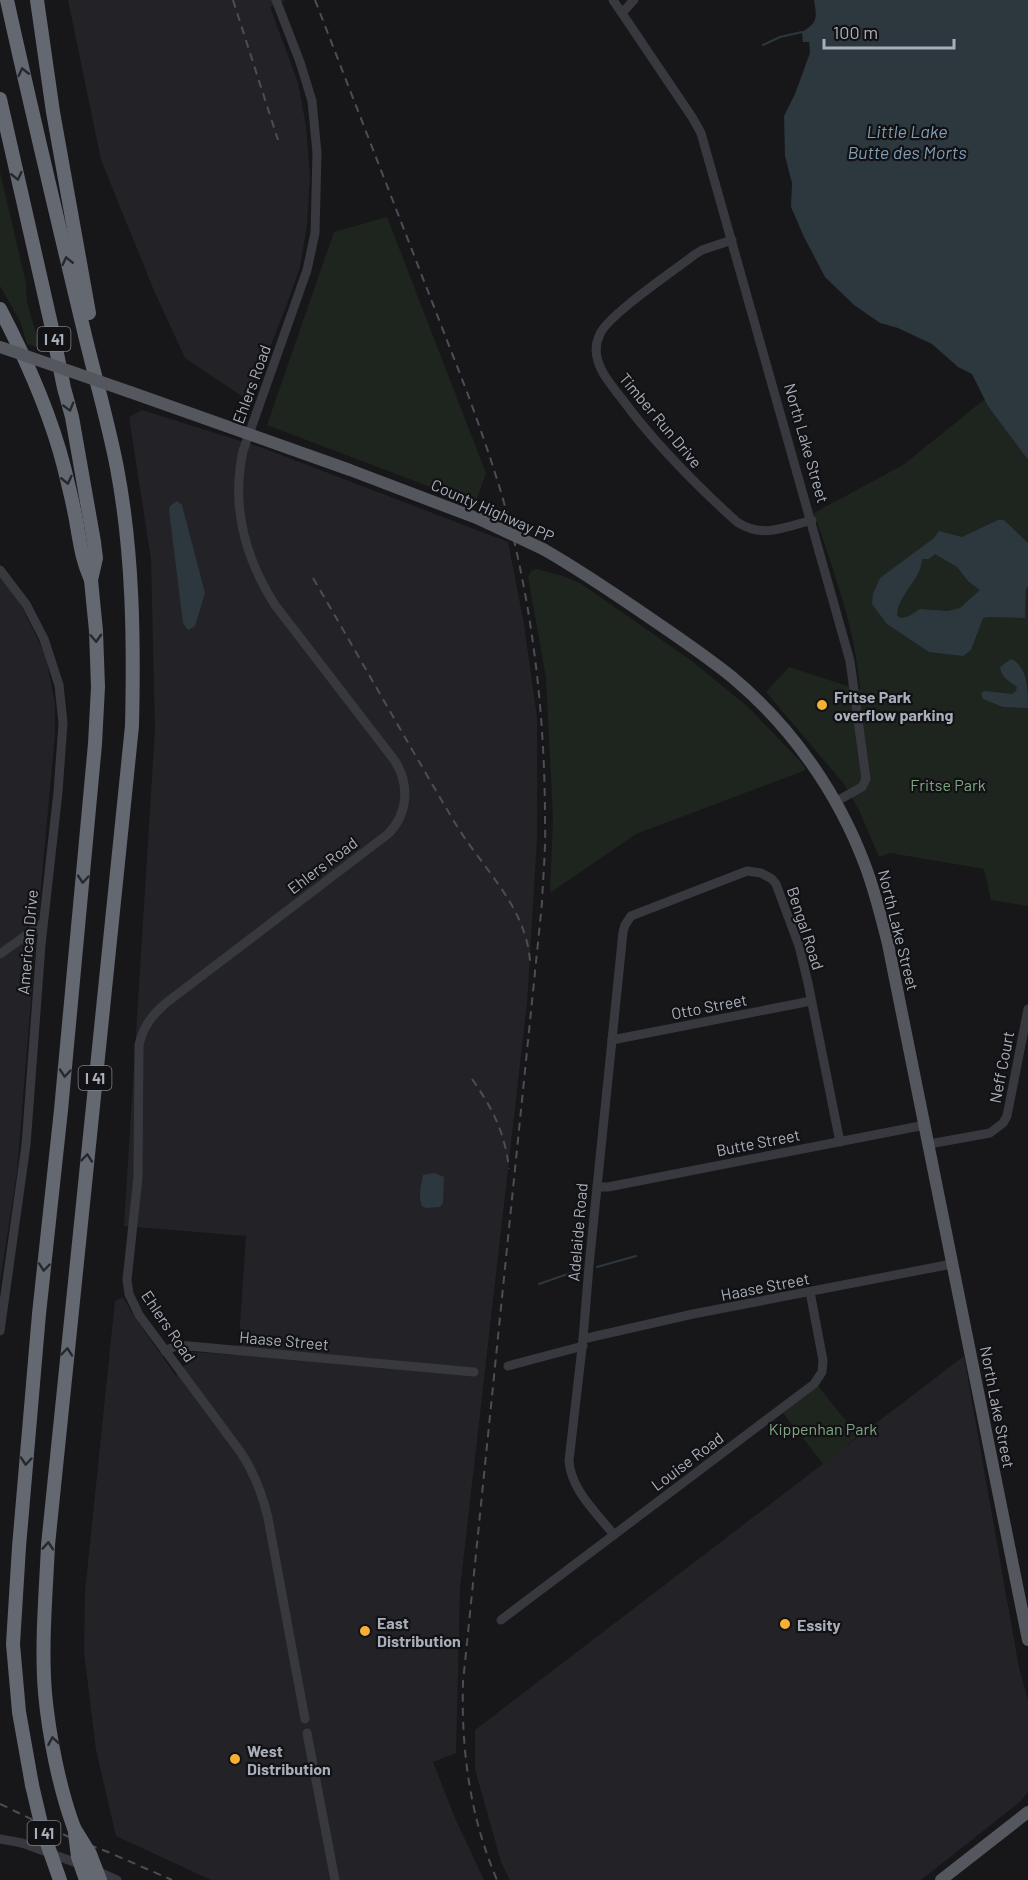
<svg xmlns="http://www.w3.org/2000/svg" width="1028" height="1880" viewBox="0 0 1028 1880" font-family="Barlow,sans-serif">
	<style>
		.built { fill: #232327 }
		.green { fill: #1d251e }
		.water { fill: #2d373e; fill-rule: evenodd }
		.lines { fill: none; stroke-linecap: round; stroke-linejoin: round }
		.stream { stroke: #2d373e; stroke-width: 2 }
		.minor { stroke: #38393f; stroke-width: 9 }
		.major { stroke: #54575e; stroke-width: 12 }
		.highway { stroke: #646870; stroke-width: 14 }
		.rail { stroke: #4b4e54; stroke-width: 2; stroke-dasharray: 8 6; stroke-linecap: butt }
		.major-bridge { stroke: #54575e; stroke-width: 12 }
		.highway-bridge { stroke: #646870; stroke-width: 14 }
		.oneway { stroke: #26282c }
		.poi-dot { fill: #f6b033; stroke: #121215; stroke-width: 2 }
		.labels { text-anchor: middle; dominant-baseline: central; stroke-width: 4.5; stroke-linejoin: round; paint-order: stroke }
		.shield { fill: #121215; stroke: #7c8088; stroke-width: 1.5 }
		.shield-label { font-size: 15px; font-weight: bold; fill: #a9afba }
		.street-label { font-size: 16px; fill: #a9afba; stroke: #121215 }
		.poi-label { font-size: 16px; font-weight: bold; fill: #a9afba; stroke: #121215; text-anchor: start }
		.park-label { font-size: 16px; fill: #80a582; stroke: #121215 }
		.water-label { font-size: 18px; font-style: italic; fill: #809db5; stroke: #121215 }
	</style>
	<rect width="100%" height="100%" fill="#17171a"/>
	<!-- built -->
	<g class="built">
		<path d="M68,0h218l-16,7 28,76 8,43 4,50 -3,49 -7,42 -13,37 -38,97 -64,-43 -30,-65 -54,-133z"/>
		<path d="M142,410l121,38 245,94 16,82 13,94v121l-10,164 -67,586 -4,164 -23,9 22,56 29,62h-273l-95,-44 -20,-86 -12,-98 1,-60 30,-291 8,-4 9,16 44,63 9,-11 2,-8 6,-5 45,3 8,-119 -122,-10 31,-497 -4,-170 -22,-142z"/>
		<path d="M0,577l20,26 25,51 10,49v31l-22,241 -16,197 -17,110z"/>
		<path d="M964,1356l55,312 9,32v92l-8,10 -99,78h-411l-9,-18 -26,-93v-39z"/>
	</g>
	<!-- green -->
	<g class="green">
		<path d="M0,172l26,111 1,19 13,46 -13,-4 -7,-23 -20,-35z"/>
		<path d="M387,217l99,256 -11,31 -208,-79 67,-193z"/>
		<path d="M985,399l43,61v446l-37,-6 -7,-31 -94,-16 -11,4 -20,-47 -15,-26 -78,-92 23,-25 71,23c-4,-60 -27,-120 -46,-177l89,-48z"/>
		<path d="M537,569l26,7 17,7 112,78 56,46 53,55 5,8 -170,64 -86,59 3,-75 -7,-140 -18,-101 3,-6z"/>
		<path d="M818,1386l40,50 -34,29 -41,-52z"/>
	</g>
	<!-- water -->
	<g class="water">
		<path d="M814,0h214v460l-40,-54 -16,-32 -14,-7 -26,-23 -34,-16 -18,-5 -26,-18 -29,-28 -21,-40 -13,-30 1,-24 -7,-27 -1,-40 11,-22 15,-41 -1,-11h-6l-1,-10c16,-9 15,-15 12,-32z"/>
		<path d="M177,501l5,4 23,88 -10,33 -7,4 -5,-7 -14,-113 1,-4z"/>
		<path d="M998,520h6l24,23v43l-2,3 -1,29 -35,-1 -7,1 -12,32 -8,6 -34,-4 -42,-28 -15,-20 1,-10 7,-16 54,-40 5,-7 23,6zM935,554l22,13 12,15 11,8 -20,18 -12,3 -28,-2 -11,7 -7,2 -5,-2c1,-23 24,-35 25,-57h7z"/>
		<path d="M1011,659c17,7 17,32 17,49l-25,-1 -20,-8 -2,-5 3,-3 28,3 4,-3 1,-4c-8,-6 -16,-10 -17,-20z"/>
		<path d="M434,1173l10,4 -1,26 -3,4 -14,1 -4,-2c-4,-10 -1,-21 1,-31z"/>
	</g>
	<g class="lines">
		<!-- stream -->
		<g class="stream">
			<path d="M763,45l17,-8 22,-5"/>
			<path d="M597,1267l39,-11"/>
			<path d="M539,1284l43,-15"/>
		</g>
		<!-- minor -->
		<g class="minor">
			<path d="M276,0l24,62 12,39 5,52 -2,80 -8,37 -64,181c-12,55 2,107 32,154l120,156c15,24 13,53 -7,73l-222,169c-14,12 -23,24 -27,42l-1,132 -11,103 2,14 10,21 100,135c15,21 23,43 29,68l37,201"/>
			<path d="M613,0l79,117 9,16 149,528 16,118 -4,8 -27,15"/>
			<path d="M622,13l12,-13"/>
			<path d="M732,240l-30,10 -8,5c-20,16 -86,60 -94,79 -4,8 -5,18 -2,27 4,14 15,26 24,38 34,46 73,85 115,123 26,17 48,5 75,-2"/>
			<path d="M0,570l26,34 18,35 15,46 4,38 -5,69 -17,153 -15,200 -26,186"/>
			<path d="M0,954l43,-31"/>
			<path d="M612,1040l199,-39"/>
			<path d="M929,1144l61,-11 13,-10 4,-7 21,-107"/>
			<path d="M597,1187h11l317,-62"/>
			<path d="M583,1339l110,-25 259,-50"/>
			<path d="M165,1351l13,-6 296,27"/>
			<path d="M508,1366l75,-20"/>
			<path d="M614,1535c-17,-22 -43,-45 -45,-74l14,-122 6,-73 34,-334 2,-7 6,-9 116,-45 14,2 11,6 4,5 23,62 9,37 32,159"/>
			<path d="M501,1620l313,-236 8,-12 1,-12 -13,-68"/>
			<path d="M307,1733l28,147"/>
			<path d="M0,1839l22,4 60,22"/>
			<path d="M95,1870l22,10"/>
		</g>
		<!-- major -->
		<g class="major">
			<path d="M130,392l220,78 129,49"/>
			<path d="M543,549c37,21 72,45 107,69 28,19 56,38 82,59 59,49 106,116 133,188 10,26 16,52 23,79l140,696"/>
			<path d="M941,1880l87,-68"/>
		</g>
		<!-- highway -->
		<g class="highway">
			<path d="M7,0c24,109 50,218 76,327 11,47 25,94 34,141 16,84 17,172 15,258l-84,819c-2,48 -7,99 -3,148 4,43 14,94 29,135"/>
			<path d="M37,0l16,112 36,201"/>
			<path d="M0,99l51,225 13,64 8,29 22,125 2,16 -5,22 5,51 2,56 -3,57 -34,366 -22,204 -20,233 -6,97 6,68 13,73"/>
			<path d="M0,309c26,50 50,103 64,158 5,20 10,40 13,59 4,22 5,33 14,54"/>
		</g>
		<!-- rail -->
		<g class="rail">
			<path d="M233,0l45,140"/>
			<path d="M315,0l152,392c19,52 37,104 49,157 20,89 29,181 29,272 1,27 -2,55 -3,82l-79,779c-2,68 7,135 34,198"/>
			<path d="M313,578c48,82 94,164 142,245 27,45 71,83 75,138"/>
			<path d="M472,1079c21,30 33,54 37,90"/>
			<path d="M0,1804l73,35 35,13 64,28"/>
		</g>
		<!-- major-bridge -->
		<g class="major-bridge">
			<path d="M0,347l130,45"/>
			<path d="M479,519l64,30"/>
		</g>
		<!-- highway-bridge -->
		<g class="highway-bridge">
			<path d="M32,1785l11,47 17,48"/>
			<path d="M74,1828l16,26 10,26"/>
			<path d="M75,1833l3,24 8,23"/>
		</g>
	</g>
	<!-- one-way arrows -->
	<defs><path id="oneway-chevron" d="M-2-3.5L2.5 0L-2 3.5" fill="none" stroke-width="1.6" stroke-linecap="round" stroke-linejoin="round" transform="scale(1.5)"/></defs>
	<g class="oneway">
		<use href="#oneway-chevron" transform="translate(23 72) rotate(-103)"/>
		<use href="#oneway-chevron" transform="translate(17 176) rotate(77)"/>
		<use href="#oneway-chevron" transform="translate(67 261) rotate(-103)"/>
		<use href="#oneway-chevron" transform="translate(69 407) rotate(74)"/>
		<use href="#oneway-chevron" transform="translate(67 480) rotate(77)"/>
		<use href="#oneway-chevron" transform="translate(96 638) rotate(87)"/>
		<use href="#oneway-chevron" transform="translate(83 879) rotate(95)"/>
		<use href="#oneway-chevron" transform="translate(65 1073) rotate(95)"/>
		<use href="#oneway-chevron" transform="translate(87 1158) rotate(-84)"/>
		<use href="#oneway-chevron" transform="translate(44 1267) rotate(96)"/>
		<use href="#oneway-chevron" transform="translate(67 1352) rotate(-85)"/>
		<use href="#oneway-chevron" transform="translate(26 1461) rotate(95)"/>
		<use href="#oneway-chevron" transform="translate(48 1546) rotate(-86)"/>
		<use href="#oneway-chevron" transform="translate(53 1741) rotate(-100)"/>
	</g>
	<!-- markers -->
	<g class="poi-dot">
		<circle cx="822" cy="705" r="6"/>
		<circle cx="785" cy="1624" r="6"/>
		<circle cx="365" cy="1631" r="6"/>
		<circle cx="235" cy="1759" r="6"/>
	</g>
	<g class="labels">
		<!-- shield labels -->
		<g class="shield">
			<rect x="37.5" y="327" width="33" height="24" rx="4.5"/>
			<rect x="78.5" y="1066" width="33" height="24" rx="4.5"/>
			<rect x="27.5" y="1821" width="33" height="24" rx="4.5"/>
		</g>
		<g class="shield-label">
			<text x="54" y="339">I 41</text>
			<text x="95" y="1078">I 41</text>
			<text x="44" y="1833">I 41</text>
		</g>
		<!-- street labels -->
		<g class="street-label">
			<text transform="translate(251 384) rotate(-70)">Ehlers Road</text>
			<text transform="translate(661 420) rotate(50)">Timber Run Drive</text>
			<text transform="translate(807 443) rotate(74)">North Lake Street</text>
			<text transform="translate(493 510) rotate(24)">County Highway PP</text>
			<text transform="translate(322 865) rotate(-37)">Ehlers Road</text>
			<text transform="translate(806 928) rotate(72)">Bengal Road</text>
			<text transform="translate(899 930) rotate(76)">North Lake Street</text>
			<text transform="translate(27 942) rotate(-85)">American Drive</text>
			<text transform="translate(709 1006) rotate(-11)">Otto Street</text>
			<text transform="translate(1001 1067) rotate(-79)">Neff Court</text>
			<text transform="translate(758 1142) rotate(-11)">Butte Street</text>
			<text transform="translate(577 1232) rotate(-85)">Adelaide Road</text>
			<text transform="translate(765 1286) rotate(-11)">Haase Street</text>
			<text transform="translate(169 1326) rotate(56)">Ehlers Road</text>
			<text transform="translate(284 1340) rotate(5)">Haase Street</text>
			<text transform="translate(998 1407) rotate(79)">North Lake Street</text>
			<text transform="translate(687 1461) rotate(-37)">Louise Road</text>
		</g>
		<!-- poi labels -->
		<g class="poi-label">
			<text x="834" y="696">Fritse Park<tspan x="834" dy="18">overflow parking</tspan></text>
			<text x="377" y="1622">East<tspan x="377" dy="18">Distribution</tspan></text>
			<text x="797" y="1624">Essity</text>
			<text x="247" y="1750">West<tspan x="247" dy="18">Distribution</tspan></text>
		</g>
		<!-- park labels -->
		<g class="park-label">
			<text x="948" y="784">Fritse Park</text>
			<text x="823" y="1428">Kippenhan Park</text>
		</g>
		<!-- water labels -->
		<g class="water-label">
			<text x="907" y="131">Little Lake<tspan x="907" dy="21">Butte des Morts</tspan></text>
		</g>
	</g>
	<!-- scale -->
	<path d="M824 39v9h130v-9" fill="none" stroke="#a9afba" stroke-width="3"/>
	<text x="833" y="39" font-size="18" fill="#a9afba" stroke="#121215" stroke-width="4.5" paint-order="stroke">100 m</text>
</svg>
